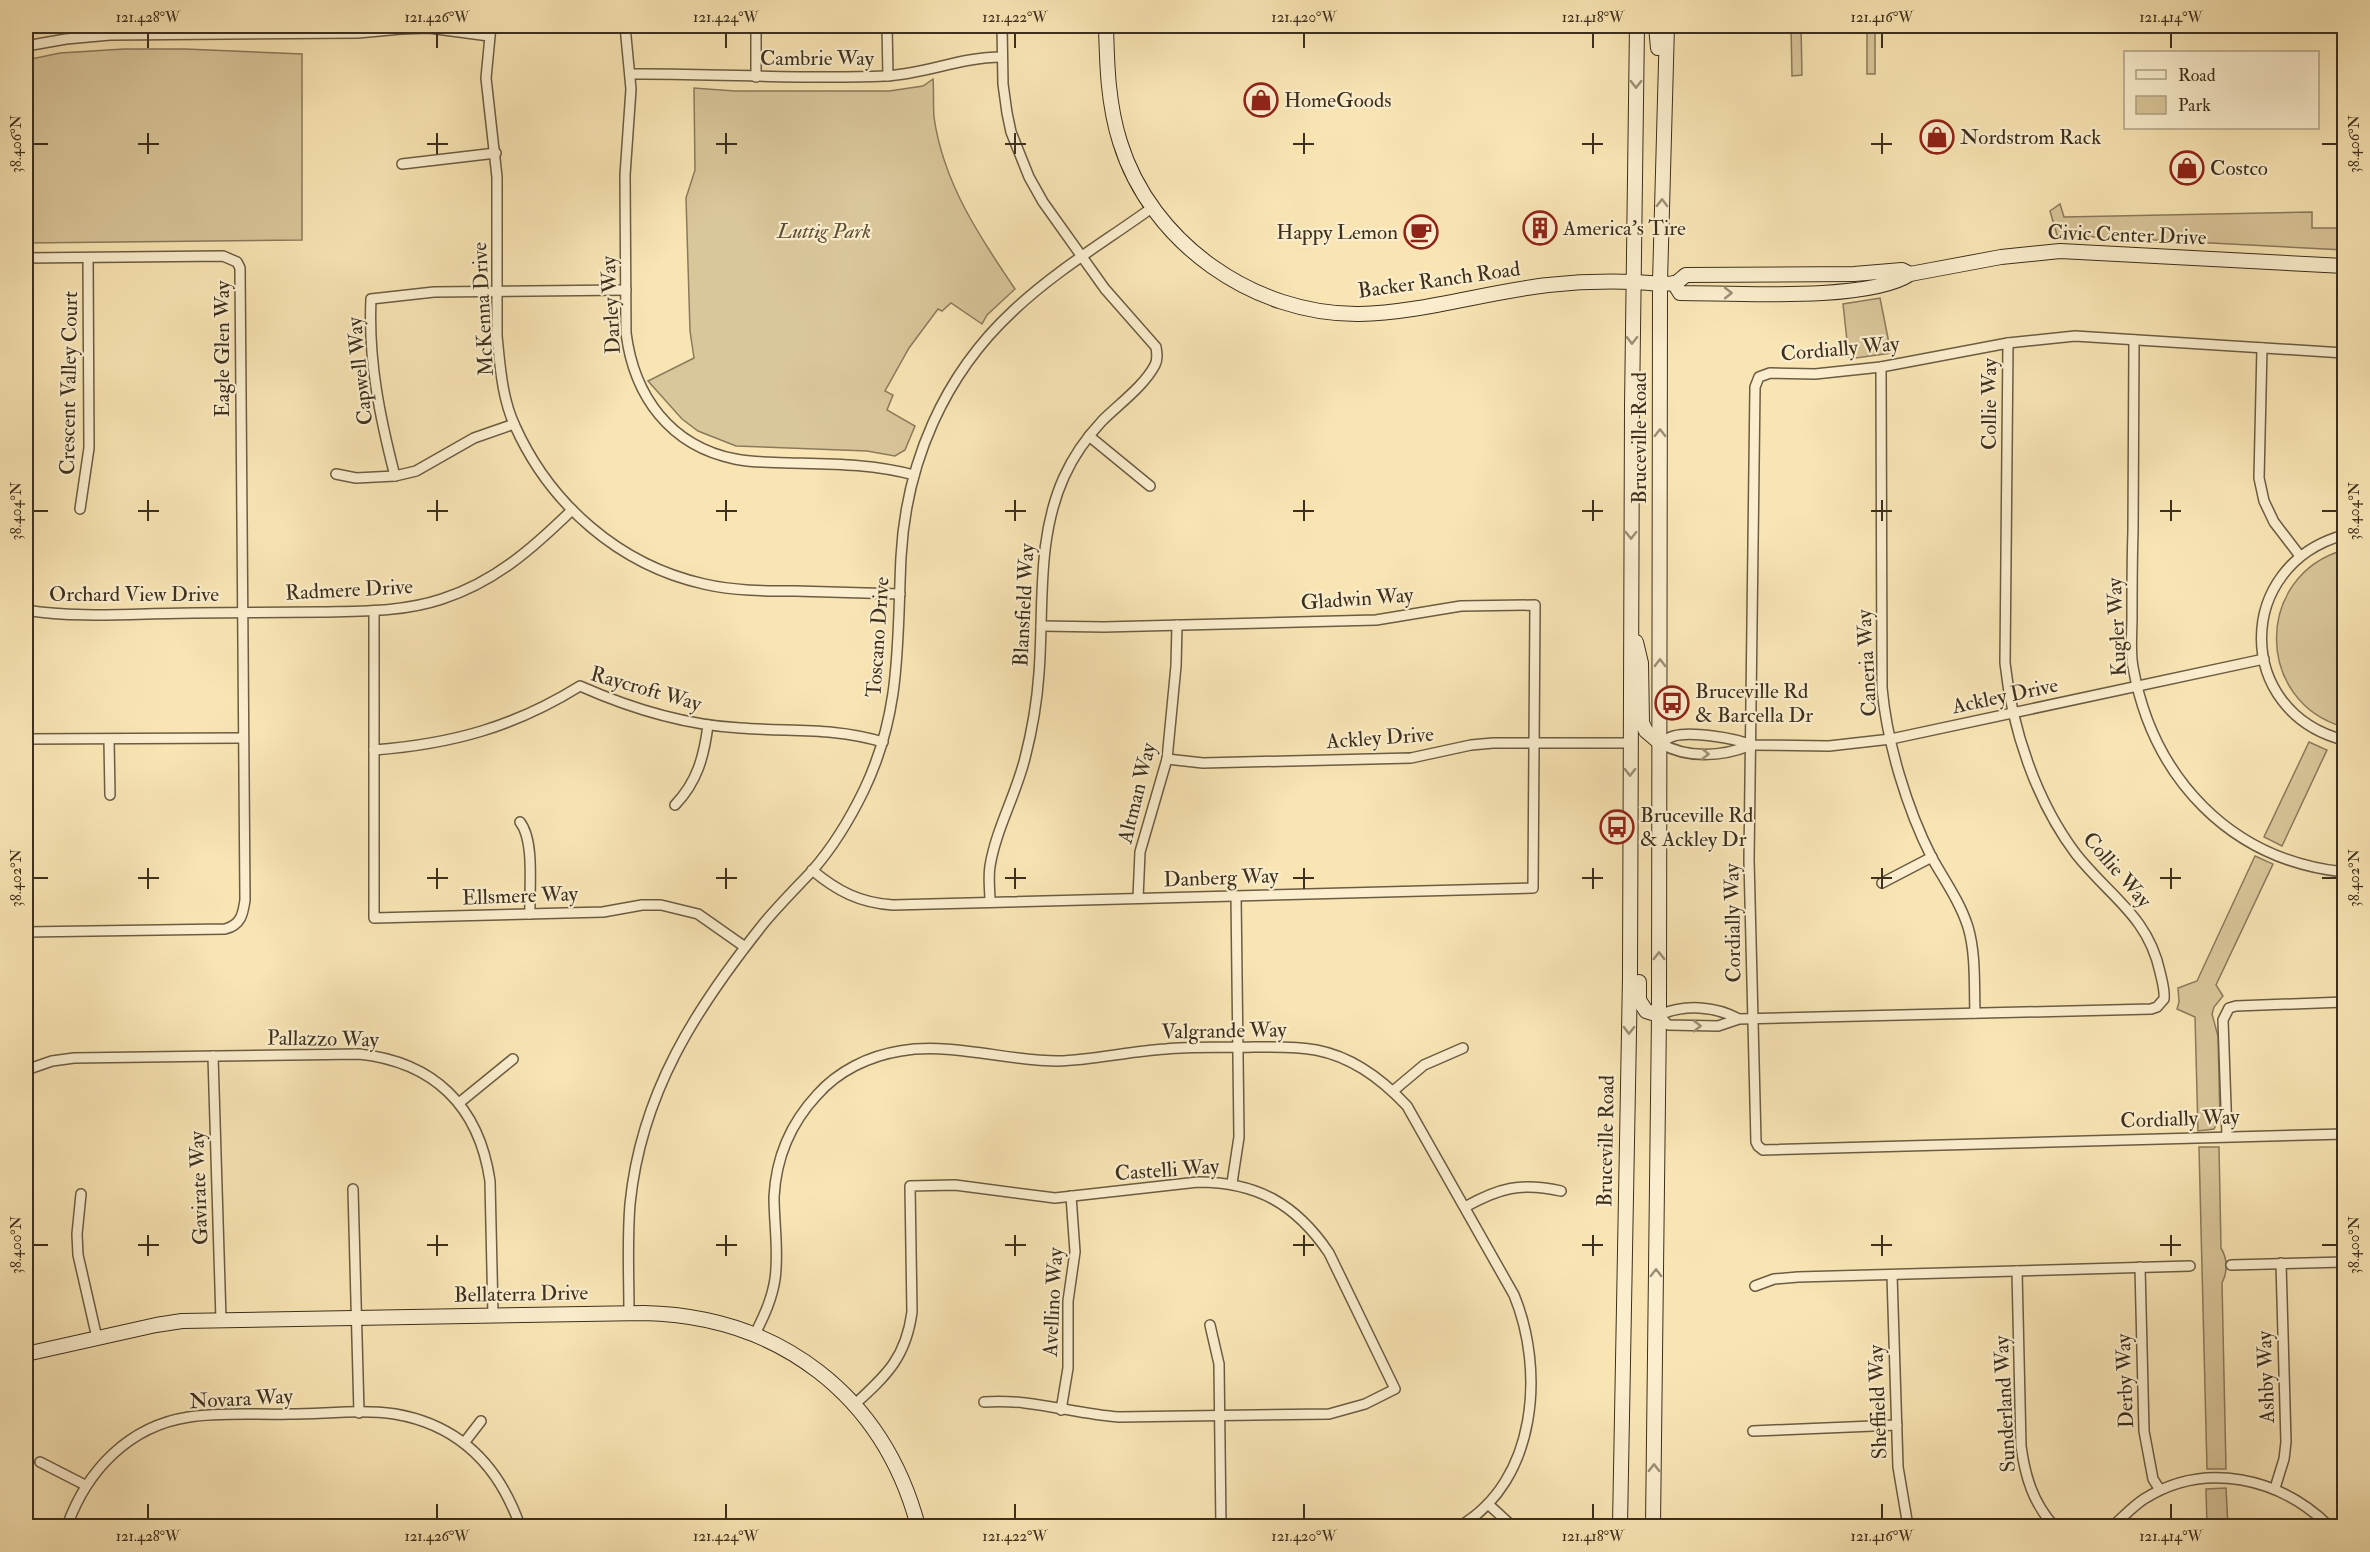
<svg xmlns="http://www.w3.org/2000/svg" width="2370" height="1552" viewBox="0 0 2370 1552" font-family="'IM FELL Double Pica',serif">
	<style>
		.green { fill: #d9c69a; stroke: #8a7a5c; stroke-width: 1.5 }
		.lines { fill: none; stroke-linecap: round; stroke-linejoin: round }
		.street-casing { stroke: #6b5c43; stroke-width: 12 }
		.secondary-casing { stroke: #3c2f1d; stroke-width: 16 }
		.street { stroke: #fbeece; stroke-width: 9 }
		.secondary { stroke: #fbeece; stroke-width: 14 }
		.oneway { stroke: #9c8e76 }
		.ticks { fill: none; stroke: #3c2f1d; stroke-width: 2 }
		.labels { text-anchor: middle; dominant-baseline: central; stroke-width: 4.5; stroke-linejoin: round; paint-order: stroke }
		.street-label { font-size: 21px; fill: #3c2f1d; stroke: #fbeece }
		.poi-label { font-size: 21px; fill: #3c2f1d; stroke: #fbeece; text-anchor: start }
		.park-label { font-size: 21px; font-style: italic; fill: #5b4d36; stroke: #fbeece }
		.neatline { fill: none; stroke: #3c2f1d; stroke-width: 2 }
		.ticks-label { font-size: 15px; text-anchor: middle; fill: #3c2f1d }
	</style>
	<rect width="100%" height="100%" fill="#f9e5b4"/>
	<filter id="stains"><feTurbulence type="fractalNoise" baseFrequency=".00333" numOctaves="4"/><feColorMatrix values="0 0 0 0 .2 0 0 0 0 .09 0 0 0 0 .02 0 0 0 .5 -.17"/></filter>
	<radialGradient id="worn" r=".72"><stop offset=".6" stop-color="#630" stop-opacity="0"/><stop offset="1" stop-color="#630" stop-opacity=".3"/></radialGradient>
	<!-- green -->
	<g class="green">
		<path d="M1791,26h10l1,49 -10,1z"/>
		<rect x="1867" y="26" width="8" height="48"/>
		<path d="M124,49h62l116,5v186l-276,3v-183l34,-7z"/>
		<path d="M933,79c1,13 0,26 1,38 9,65 45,119 81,172l-28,26 -5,9 -31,-21 -9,8 -4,-2 -29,39 -24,43 8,4 -6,15 28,16 -10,24 -10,6 -28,-5 -131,-5 -38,-15 -16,-12 -34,-38 46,-23 -4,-27 -4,-133 9,-28 -1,-82 41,3h154l34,-5z"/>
		<path d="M2060,204l4,13 248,-5v16h32v22l-287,-15 -7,-24z"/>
		<path d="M1880,298l11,55 -42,6 -6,-55z"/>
		<path d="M2344,550v177c-90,-25 -90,-152 0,-177z"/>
		<path d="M2309,742l18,8 -45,96 -18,-9z"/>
		<path d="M2255,856l18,8 -57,121 7,11 -9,11 -2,7 6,22 2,82 -6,11 -16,2 -3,-114 -18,-8 2,-7 -1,-14 19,-7z"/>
		<path d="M2199,1147h20l2,101c7,12 7,23 1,35l4,186h-19z"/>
		<path d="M2226,1488l2,38h-21l-1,-37z"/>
	</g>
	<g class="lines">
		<defs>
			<g id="street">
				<path d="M491,26l-5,52 11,99v159c3,29 5,63 18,90 35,78 104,139 189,158 30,7 61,7 91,7 35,1 70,2 105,3"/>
				<path d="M625,26l6,63 -6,86 1,158c8,63 44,113 109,126 18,4 37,3 56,4 42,1 82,1 123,12"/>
				<path d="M756,26v51"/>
				<path d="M887,26l1,50"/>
				<path d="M26,46l40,-7 44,-4 248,-2 43,-4 28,-1 60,8"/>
				<path d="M630,74c85,-1 170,6 255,2 41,-2 75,-19 117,-19"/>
				<path d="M402,164l94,-11"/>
				<path d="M26,258l197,-2 14,6 3,6c0,210 2,421 5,632 -2,14 -4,25 -20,29l-199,3"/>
				<path d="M2134,340c0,63 -1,127 -1,191 -1,28 -1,57 -1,86 0,16 -2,34 1,50 20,111 97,193 211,205"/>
				<path d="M2262,348l-3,130 5,23 10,21 26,34"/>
				<path d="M2344,353l-269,-17 -67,7 -127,24 -66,7 -45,-1 -11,4 -4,10 -6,473 7,282 2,4 5,4 581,-16"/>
				<path d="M1881,367l1,321c5,55 25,121 50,170 13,23 28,44 36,69 8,27 6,58 7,86"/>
				<path d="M1089,436l61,50"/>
				<path d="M336,474l20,4 39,-2 21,-5 58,-33 40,-14"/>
				<path d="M395,476c-15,-58 -27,-116 -24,-177l63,-7 192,-2"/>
				<path d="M80,509l9,-61 -1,-190"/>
				<path d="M2344,535c-110,30 -110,177 0,205"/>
				<path d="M26,610c54,9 112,3 168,3 42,0 84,-1 127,-1 41,-1 82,0 121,-13 53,-17 91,-51 130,-89"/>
				<path d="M374,611v307l229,-6 39,-7h19l37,9 47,33"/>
				<path d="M26,739l216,-1"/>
				<path d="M109,740l1,55"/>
				<path d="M1660,743c4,-2 9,-6 14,-7 16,-5 61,2 77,9l78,1 62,-7 373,-80"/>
				<path d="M1660,743c27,16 62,14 91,2"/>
				<path d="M374,750c78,-6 140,-23 206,-64 52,23 104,39 160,42 51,4 93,-1 143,14"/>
				<path d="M1167,759l36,4 208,-5 60,-13 22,-2h137"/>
				<path d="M675,805c22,-23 29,-48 33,-80"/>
				<path d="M520,822c15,19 9,67 10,92"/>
				<path d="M812,870c25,21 48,33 81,35l640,-17 2,-283 -74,1 -85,14 -272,7 -63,-1"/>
				<path d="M1882,883l50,-26"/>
				<path d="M1138,898l2,-46 27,-93 9,-93 1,-41"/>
				<path d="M990,902c0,-12 -2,-24 0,-36 6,-37 26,-71 35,-108 7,-27 12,-56 14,-85 5,-66 -3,-134 25,-196 9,-20 23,-40 38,-56 17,-17 42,-35 53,-56 3,-6 2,-12 1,-18l-51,-58 -62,-87 -14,-25 -18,-45 -4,-19 -4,-29 -1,-58"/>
				<path d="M1739,1019c-24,-13 -54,-15 -80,-4l9,10 50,1 21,-7 412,-10 6,-2 7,-8c1,-9 -2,-18 -4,-27 -12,-56 -51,-76 -84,-118 -40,-53 -64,-125 -71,-191l3,-320"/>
				<path d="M213,1056l8,264"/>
				<path d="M26,1070l26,-9 22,-3 285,-4c75,8 120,52 131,127l3,134"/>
				<path d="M1393,1091l31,-26 39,-17"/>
				<path d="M459,1103l54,-44"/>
				<path d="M2227,1136l-4,-116 6,-12 7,-2 108,-4"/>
				<path d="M1232,1183l7,-46 -3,-241"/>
				<path d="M353,1189l6,224"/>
				<path d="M81,1194l-4,40 1,21 19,83"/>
				<path d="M1465,1207c34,-19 56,-25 96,-16"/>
				<path d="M2231,1265l113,-3"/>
				<path d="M2140,1267l4,164 9,48 7,11"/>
				<path d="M2017,1271l4,175c4,30 12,57 33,80"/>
				<path d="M1892,1275l6,192 10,59"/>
				<path d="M1755,1286l19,-7 24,-2 392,-11"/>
				<path d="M629,1313c0,-36 -2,-73 1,-109 11,-111 66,-196 134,-281 15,-18 32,-35 48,-52 21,-24 38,-52 52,-81 38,-79 33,-150 37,-233 5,-94 43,-182 112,-246 42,-40 93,-70 140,-104"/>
				<path d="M1210,1325l9,39 2,162"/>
				<path d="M755,1334c9,-18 17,-35 20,-55 4,-27 -1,-55 -1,-82 2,-39 17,-74 43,-102 21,-24 52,-39 83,-44 52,-9 106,10 158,10 36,-1 72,-10 108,-12 29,-3 58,-1 87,-2 21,0 42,-1 63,3 37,7 66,29 91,56l107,189c31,75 23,186 -54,231"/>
				<path d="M855,1404c32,-29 51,-47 57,-92l-2,-126 45,-1 100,13 143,-16c59,0 98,22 131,71l66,136 -30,15 -36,10 -210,3c-45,-3 -90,-19 -135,-15"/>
				<path d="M1061,1410l7,-42v-67l7,-49 -4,-56"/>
				<path d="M1753,1431l144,-6"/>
				<path d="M464,1443l17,-22"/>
				<path d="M40,1462l45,23"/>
				<path d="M2275,1488l9,-29 2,-17 -5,-179"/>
				<path d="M1488,1504l24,22"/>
				<path d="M67,1526c20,-56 62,-100 122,-109 33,-5 68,-2 101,-3 34,0 71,-5 105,0 64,11 104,52 125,112"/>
				<path d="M2113,1526c10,-9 19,-19 31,-27 61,-39 136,-21 185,27"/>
			</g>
			<g id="secondary">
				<path d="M1106,26c1,40 2,78 14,116 31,101 134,173 239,172 61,-1 127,-22 189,-29 28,-3 58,-4 86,-3 8,0 35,3 41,1 3,-1 8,-6 11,-8l168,-1 48,-4 8,4"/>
				<path d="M1656,26l2,22"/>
				<path d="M1674,283l6,10c54,0 188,9 230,-19l91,-17 59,-6 284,15"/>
				<path d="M1636,642l5,21 1,60 4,8 14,12"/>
				<path d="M1639,982v18l7,11 13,4"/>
				<path d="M26,1354l130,-29 26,-4 462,-8c135,3 239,82 274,213"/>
				<path d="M1620,1526l10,-549 2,-570 5,-381"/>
				<path d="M1653,1526l6,-511 1,-733 7,-256"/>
			</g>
		</defs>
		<!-- street casing -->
		<use href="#street" class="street-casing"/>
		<!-- secondary casing -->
		<use href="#secondary" class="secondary-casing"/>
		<!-- street -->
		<use href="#street" class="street"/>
		<!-- secondary -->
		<use href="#secondary" class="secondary"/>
	</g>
	<!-- one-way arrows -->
	<defs><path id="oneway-chevron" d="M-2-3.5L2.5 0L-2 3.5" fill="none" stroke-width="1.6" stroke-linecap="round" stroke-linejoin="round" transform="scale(1.5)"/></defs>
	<g class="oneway">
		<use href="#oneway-chevron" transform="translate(1636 84) rotate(91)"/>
		<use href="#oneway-chevron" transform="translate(1662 203) rotate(-89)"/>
		<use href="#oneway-chevron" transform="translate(1728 293)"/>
		<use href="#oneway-chevron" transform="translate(1632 340) rotate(91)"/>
		<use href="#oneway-chevron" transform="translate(1660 433) rotate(-90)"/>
		<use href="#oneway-chevron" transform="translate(1631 535) rotate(90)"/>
		<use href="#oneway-chevron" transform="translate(1660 663) rotate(-90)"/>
		<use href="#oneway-chevron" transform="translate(1705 754) rotate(1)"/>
		<use href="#oneway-chevron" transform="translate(1630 772) rotate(90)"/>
		<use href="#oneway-chevron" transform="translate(1659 956) rotate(-90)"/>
		<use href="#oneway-chevron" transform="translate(1697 1026)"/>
		<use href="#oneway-chevron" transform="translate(1629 1030) rotate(91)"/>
		<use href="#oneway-chevron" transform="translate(1656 1273) rotate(-89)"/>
		<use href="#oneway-chevron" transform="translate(1654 1468) rotate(-89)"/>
	</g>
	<!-- ticks -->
	<path class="ticks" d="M148,33v15M437,33v15M726,33v15M1015,33v15M1304,33v15M1593,33v15M1882,33v15M2171,33v15M148,133v21M437,133v21M726,133v21M1015,133v21M1304,133v21M1593,133v21M1882,133v21M33,144h15M138,144h21M427,144h21M716,144h21M1005,144h21M1293,144h21M1582,144h21M1871,144h21M2322,144h15M148,500v21M437,500v21M726,500v21M1015,500v21M1304,500v21M1593,500v21M1882,500v21M2171,500v21M33,511h15M138,511h21M427,511h21M716,511h21M1005,511h21M1293,511h21M1582,511h21M1871,511h21M2160,511h21M2322,511h15M148,868v21M437,868v21M726,868v21M1015,868v21M1304,868v21M1593,868v21M1882,868v21M2171,868v21M33,878h15M138,878h21M427,878h21M716,878h21M1005,878h21M1293,878h21M1582,878h21M1871,878h21M2160,878h21M2322,878h15M148,1235v21M437,1235v21M726,1235v21M1015,1235v21M1304,1235v21M1593,1235v21M1882,1235v21M2171,1235v21M33,1245h15M138,1245h21M427,1245h21M716,1245h21M1005,1245h21M1293,1245h21M1582,1245h21M1871,1245h21M2160,1245h21M2322,1245h15M148,1504v15M437,1504v15M726,1504v15M1015,1504v15M1304,1504v15M1593,1504v15M1882,1504v15M2171,1504v15"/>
	<!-- icons -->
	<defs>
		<symbol id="shop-ring" viewBox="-11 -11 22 22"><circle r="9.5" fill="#fbeece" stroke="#8f2418" stroke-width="1.5"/><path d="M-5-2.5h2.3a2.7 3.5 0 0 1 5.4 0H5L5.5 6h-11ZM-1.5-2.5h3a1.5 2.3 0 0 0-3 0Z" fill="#8f2418"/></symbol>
		<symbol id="building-ring" viewBox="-11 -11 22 22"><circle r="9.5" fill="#fbeece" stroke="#8f2418" stroke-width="1.5"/><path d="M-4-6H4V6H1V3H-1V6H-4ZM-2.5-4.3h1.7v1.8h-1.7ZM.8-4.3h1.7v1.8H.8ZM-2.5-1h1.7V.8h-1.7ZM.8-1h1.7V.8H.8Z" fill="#8f2418"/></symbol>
		<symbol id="cafe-ring" viewBox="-11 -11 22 22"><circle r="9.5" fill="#fbeece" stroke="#8f2418" stroke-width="1.5"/><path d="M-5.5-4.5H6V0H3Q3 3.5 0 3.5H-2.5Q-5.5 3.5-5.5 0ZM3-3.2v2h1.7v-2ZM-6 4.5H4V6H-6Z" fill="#8f2418"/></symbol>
		<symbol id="bus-ring" viewBox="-11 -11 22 22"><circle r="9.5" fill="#fbeece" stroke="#8f2418" stroke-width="1.5"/><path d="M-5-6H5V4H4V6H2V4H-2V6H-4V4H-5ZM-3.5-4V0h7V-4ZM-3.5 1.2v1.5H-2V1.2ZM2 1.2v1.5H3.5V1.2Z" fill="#8f2418"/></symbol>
	</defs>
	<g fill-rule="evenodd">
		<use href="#shop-ring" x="1242" y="81" width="38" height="38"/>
		<use href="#shop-ring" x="1918" y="118" width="38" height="38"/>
		<use href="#shop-ring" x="2168" y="149" width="38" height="38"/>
		<use href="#building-ring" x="1521" y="209" width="38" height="38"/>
		<use href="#cafe-ring" x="1402" y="213" width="38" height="38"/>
		<use href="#bus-ring" x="1653" y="684" width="38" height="38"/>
		<use href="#bus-ring" x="1598" y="808" width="38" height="38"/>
	</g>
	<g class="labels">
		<!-- street labels -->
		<g class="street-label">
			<text x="817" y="58">Cambrie Way</text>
			<text transform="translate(2127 235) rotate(2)">Civic Center Drive</text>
			<text transform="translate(1439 280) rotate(-8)">Backer Ranch Road</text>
			<text transform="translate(611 305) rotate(-93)">Darley Way</text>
			<text transform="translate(483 309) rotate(-93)">McKenna Drive</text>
			<text transform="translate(222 349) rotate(-90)">Eagle Glen Way</text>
			<text transform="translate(1840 349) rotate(-5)">Cordially Way</text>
			<text transform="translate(360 371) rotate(-96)">Capwell Way</text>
			<text transform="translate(69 383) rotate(-89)">Crescent Valley Court</text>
			<text transform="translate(1989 404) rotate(-90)">Collie Way</text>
			<text transform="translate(1639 438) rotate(-90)">Bruceville Road</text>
			<text transform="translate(349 590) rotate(-3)">Radmere Drive</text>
			<text x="134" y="594">Orchard View Drive</text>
			<text transform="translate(1357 599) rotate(-4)">Gladwin Way</text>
			<text transform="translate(1024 605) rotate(-87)">Blansfield Way</text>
			<text transform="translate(2117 627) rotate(-93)">Kugler Way</text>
			<text transform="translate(878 637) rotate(-86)">Toscano Drive</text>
			<text transform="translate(1867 663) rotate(-93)">Caneria Way</text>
			<text transform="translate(646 689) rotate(16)">Raycroft Way</text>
			<text transform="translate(2005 696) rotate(-12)">Ackley Drive</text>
			<text transform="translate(1380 738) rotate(-4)">Ackley Drive</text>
			<text transform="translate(1137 793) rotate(-76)">Altman Way</text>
			<text transform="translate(2117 870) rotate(49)">Collie Way</text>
			<text transform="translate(1221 878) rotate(-2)">Danberg Way</text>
			<text transform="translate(520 896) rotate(-2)">Ellsmere Way</text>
			<text transform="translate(1733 923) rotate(-91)">Cordially Way</text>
			<text transform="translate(1224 1031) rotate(-1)">Valgrande Way</text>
			<text transform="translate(323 1039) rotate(1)">Pallazzo Way</text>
			<text transform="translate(2180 1119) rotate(-2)">Cordially Way</text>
			<text transform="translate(1606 1141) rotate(-89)">Bruceville Road</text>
			<text transform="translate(1167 1170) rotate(-4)">Castelli Way</text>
			<text transform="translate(199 1188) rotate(-92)">Gavirate Way</text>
			<text transform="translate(521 1294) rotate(-1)">Bellaterra Drive</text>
			<text transform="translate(1053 1302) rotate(-87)">Avellino Way</text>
			<text transform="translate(2266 1377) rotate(-92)">Ashby Way</text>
			<text transform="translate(2125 1381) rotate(-92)">Derby Way</text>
			<text transform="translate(241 1399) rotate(-3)">Novara Way</text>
			<text transform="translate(1878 1402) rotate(-92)">Sheffield Way</text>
			<text transform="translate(2005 1404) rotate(-93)">Sunderland Way</text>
		</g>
		<!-- poi labels -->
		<g class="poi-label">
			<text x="1284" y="100">HomeGoods</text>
			<text x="1960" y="137">Nordstrom Rack</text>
			<text x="2210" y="168">Costco</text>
			<text x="1563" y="228">America's Tire</text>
			<text x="1398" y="232" text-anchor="end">Happy Lemon</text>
			<text x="1695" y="691">Bruceville Rd<tspan x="1695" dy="24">&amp; Barcella Dr</tspan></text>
			<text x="1640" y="815">Bruceville Rd<tspan x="1640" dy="24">&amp; Ackley Dr</tspan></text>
		</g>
		<!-- park labels -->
		<g class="park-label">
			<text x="824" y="231">Luttig Park</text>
		</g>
	</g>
	<!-- margin -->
	<rect width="2370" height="1552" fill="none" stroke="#f9e5b4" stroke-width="66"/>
	<!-- legend -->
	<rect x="2124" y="51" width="195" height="78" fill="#fbeece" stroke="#afa287" stroke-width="1.5"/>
	<rect x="2136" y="70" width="30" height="9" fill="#fbeece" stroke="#afa287" stroke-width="1.5"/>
	<text x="2178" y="81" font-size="18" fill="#3c2f1d">Road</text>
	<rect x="2136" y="96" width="30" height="18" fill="#d9c69a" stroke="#afa287" stroke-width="1.5"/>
	<text x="2178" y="111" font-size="18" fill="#3c2f1d">Park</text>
	<rect x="33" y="33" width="2304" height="1486" class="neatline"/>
	<g class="ticks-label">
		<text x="148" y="22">121.428°W</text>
		<text x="437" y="22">121.426°W</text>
		<text x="726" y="22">121.424°W</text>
		<text x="1015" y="22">121.422°W</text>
		<text x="1304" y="22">121.420°W</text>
		<text x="1593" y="22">121.418°W</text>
		<text x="1882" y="22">121.416°W</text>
		<text x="2171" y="22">121.414°W</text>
		<text transform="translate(16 144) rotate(-90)" y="5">38.406°N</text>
		<text transform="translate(2354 144) rotate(-90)" y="5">38.406°N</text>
		<text transform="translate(16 511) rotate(-90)" y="5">38.404°N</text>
		<text transform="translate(2354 511) rotate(-90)" y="5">38.404°N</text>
		<text transform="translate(16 878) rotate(-90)" y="5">38.402°N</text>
		<text transform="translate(2354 878) rotate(-90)" y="5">38.402°N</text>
		<text transform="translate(16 1245) rotate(-90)" y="5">38.400°N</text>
		<text transform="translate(2354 1245) rotate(-90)" y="5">38.400°N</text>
		<text x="148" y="1541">121.428°W</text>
		<text x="437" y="1541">121.426°W</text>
		<text x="726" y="1541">121.424°W</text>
		<text x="1015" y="1541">121.422°W</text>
		<text x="1304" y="1541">121.420°W</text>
		<text x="1593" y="1541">121.418°W</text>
		<text x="1882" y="1541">121.416°W</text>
		<text x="2171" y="1541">121.414°W</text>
	</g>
	<rect width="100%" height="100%" filter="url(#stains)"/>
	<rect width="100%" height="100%" fill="url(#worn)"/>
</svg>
